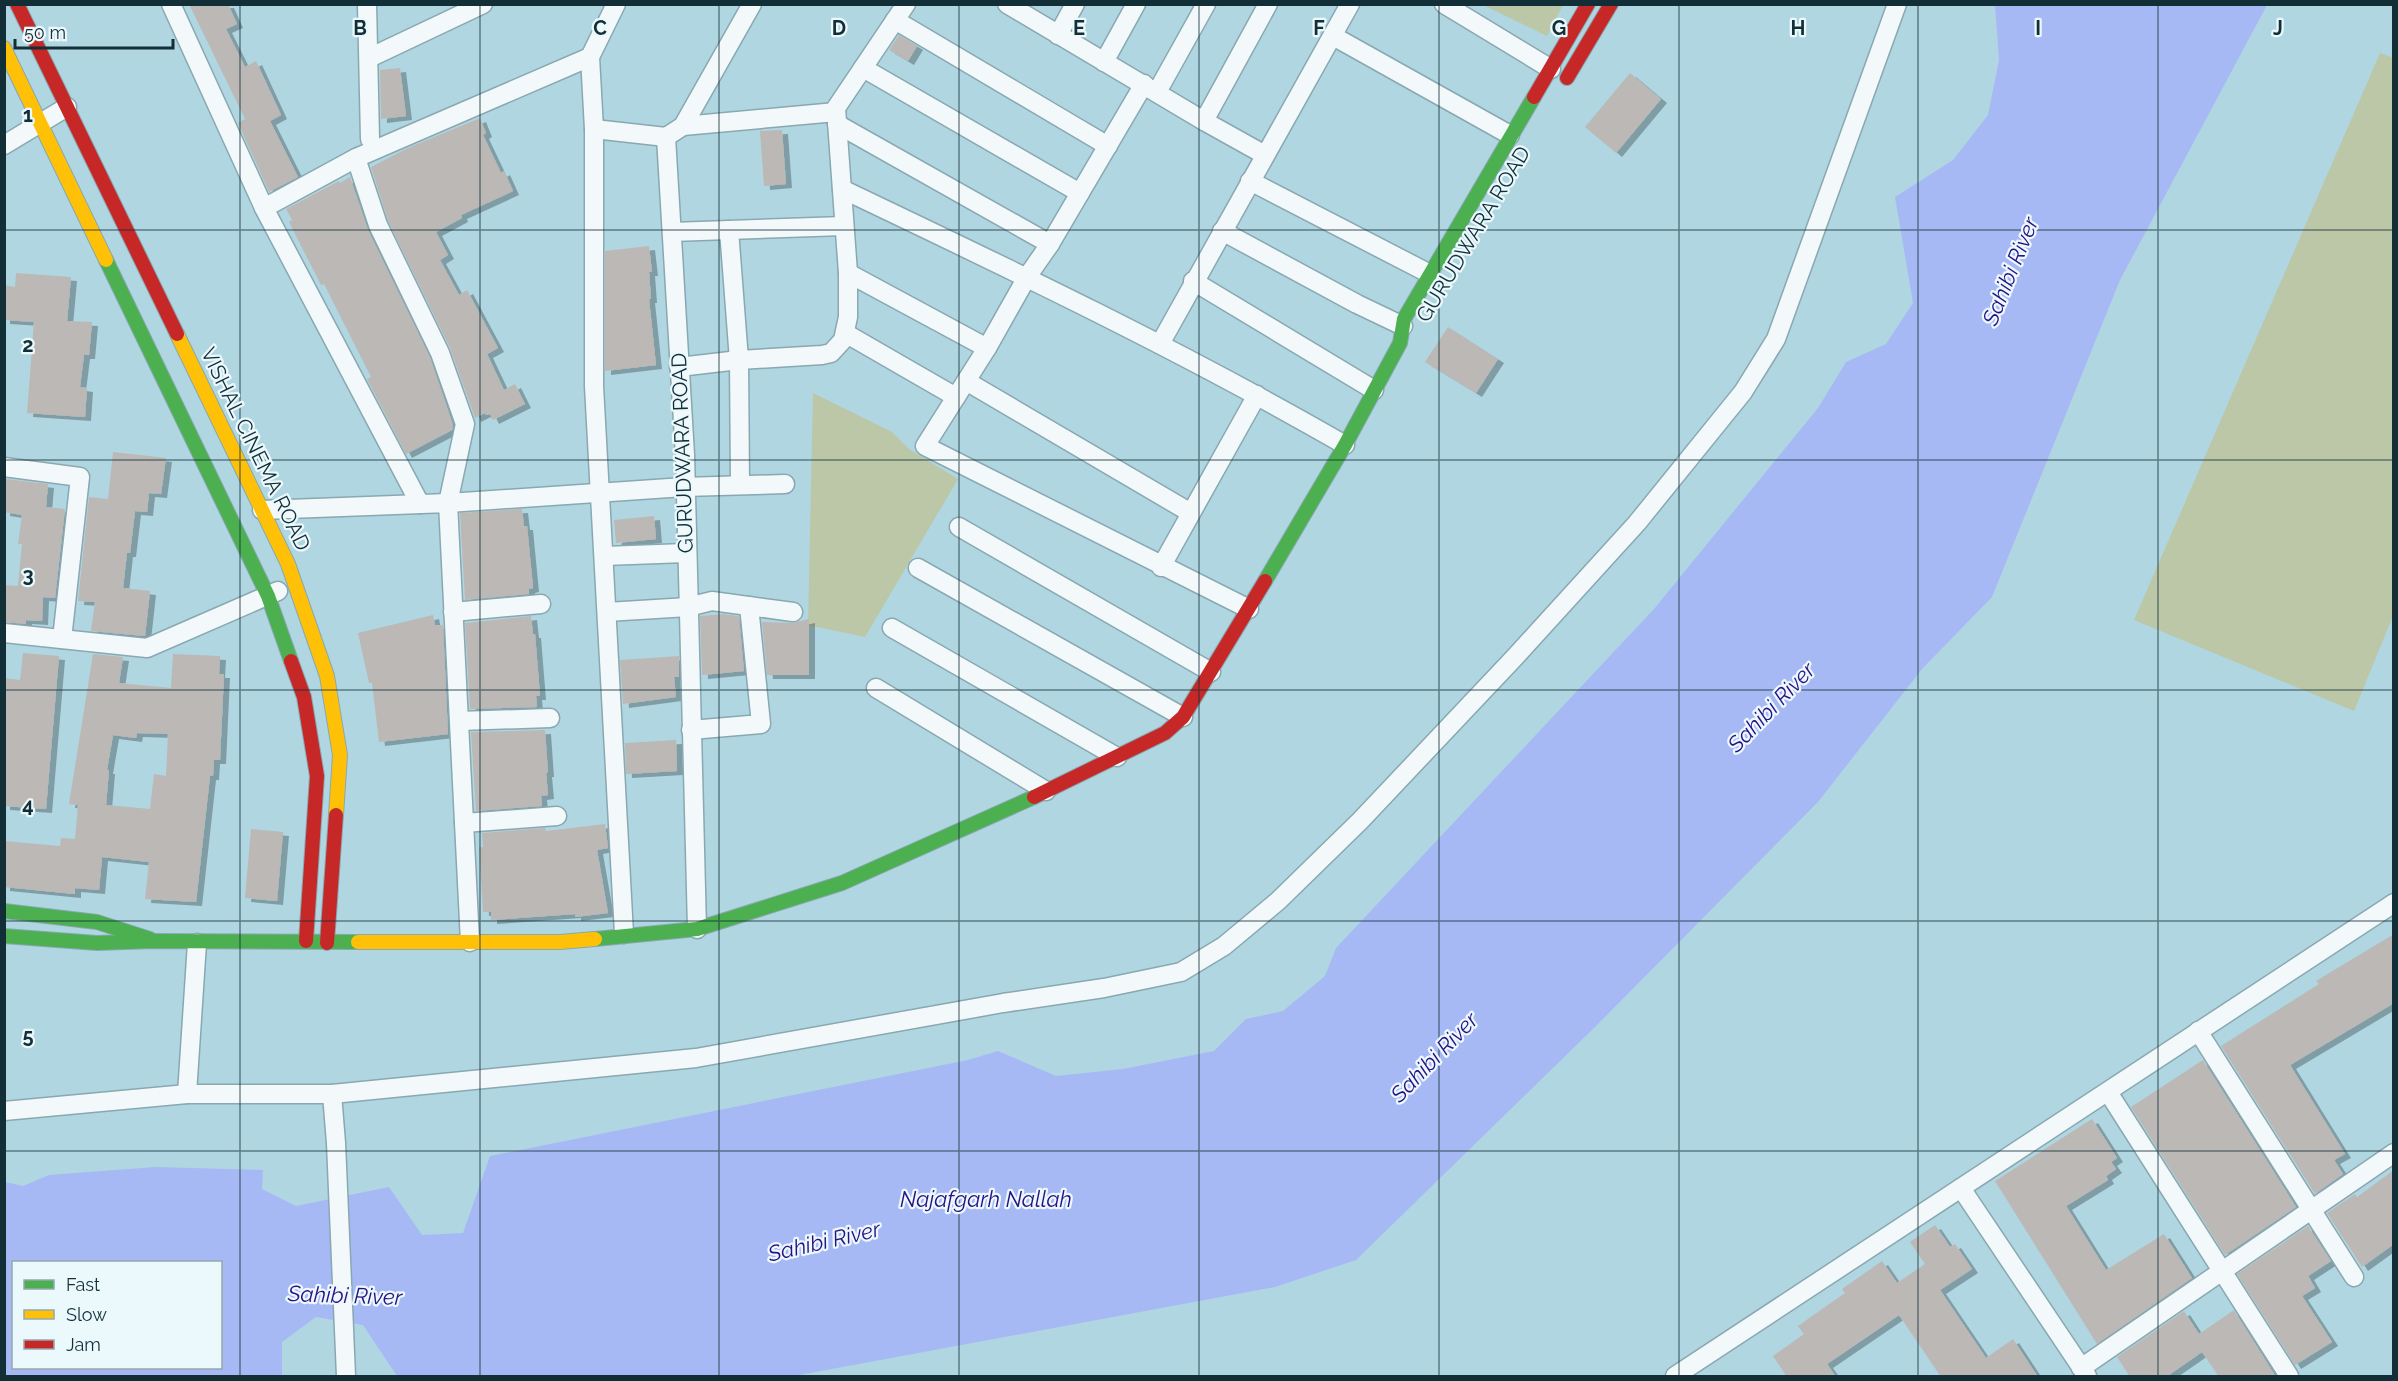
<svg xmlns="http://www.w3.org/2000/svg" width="2398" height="1381" viewBox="0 0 2398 1381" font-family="Raleway,sans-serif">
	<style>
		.green { fill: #bcc7a7 }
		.water { fill: #a7b9f5; fill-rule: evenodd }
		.building { fill: #bcb8b6; fill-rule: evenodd; filter: url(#shadow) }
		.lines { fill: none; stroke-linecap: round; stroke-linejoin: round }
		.street-casing { stroke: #89a8b1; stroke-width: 21 }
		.fast-casing { stroke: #89a8b1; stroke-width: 16 }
		.slow-casing { stroke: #89a8b1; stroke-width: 16 }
		.jam-casing { stroke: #89a8b1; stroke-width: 16 }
		.street { stroke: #f3f9fa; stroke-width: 18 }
		.fast { stroke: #4caf50; stroke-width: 14 }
		.slow { stroke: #ffc107; stroke-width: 14 }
		.jam { stroke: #c62828; stroke-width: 14 }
		.grid { fill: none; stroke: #122f38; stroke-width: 1.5; stroke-opacity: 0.55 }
		.labels { text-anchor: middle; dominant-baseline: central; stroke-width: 4.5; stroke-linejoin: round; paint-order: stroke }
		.street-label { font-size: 21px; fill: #122f38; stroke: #ebf8fc }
		.water-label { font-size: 22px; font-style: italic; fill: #281086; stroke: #ebf8fc }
		.grid-label { font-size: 20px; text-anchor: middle; font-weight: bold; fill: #122f38; stroke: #ebf8fc; stroke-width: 4.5; stroke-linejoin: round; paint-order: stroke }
	</style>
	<defs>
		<filter id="shadow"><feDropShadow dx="6" dy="4" stdDeviation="0" flood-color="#0004"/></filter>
	</defs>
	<rect width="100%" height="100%" fill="#afd6e1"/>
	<!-- green -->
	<g class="green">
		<path d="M1483,5h80l-16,31z"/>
		<path d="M2380,53l14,5 -1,558 -39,95 -220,-91z"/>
		<path d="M813,393l79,39 17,17 49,30 -93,158 -57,-12z"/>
	</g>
	<!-- water -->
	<path class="water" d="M1995,5h272l-147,275 -128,317 -70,72 -104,133 -224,226 -238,232 -81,27 -481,89h-397l-34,-51 -47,-8 -34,25v34h-277v-194l18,4 26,-11 106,-8 108,3 -1,19 34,17 93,-19 33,48 41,-2 27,-77 478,-96 30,-9 58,25 67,-7 91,-18 32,-32 37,-8 42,-35 11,-28 318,-339 164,-201 28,-46 40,-18 27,-41 -18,-106 58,-37 35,-45 11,-55zM14,1262h206v106h-206z"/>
	<!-- building -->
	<g class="building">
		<path d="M189,4h39l9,20 -11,5 19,38 11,-6 25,54 -11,6 28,56 -29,15 -31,-69 7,-4z"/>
		<path d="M899,35l18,11 -9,15 -19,-11z"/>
		<path d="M400,68l6,48 -25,3 -1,-49z"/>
		<path d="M1630,73l31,26 -45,54 -31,-26z"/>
		<path d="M480,118l6,15 -3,2 18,38 3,-2 9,20 -52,24 1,3 -26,14 12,23 -8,5 19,35 8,-5 31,58 -11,6 17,36 11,-6 10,20 -32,16 -3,-6 -4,1 -1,-2 -10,5 -25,-70 -62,-127 -17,-54 37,-19z"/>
		<path d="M782,130l4,54 -22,2 -4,-55z"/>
		<path d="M350,177l18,53 62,127 23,68 -1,5 -46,24 -39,-75 4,-2 -47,-93 -3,1 -32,-63 3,-2 -6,-11 53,-28 1,2z"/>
		<path d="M649,246l3,26h-3l2,27h-2l7,66 -51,6v-120z"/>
		<path d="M16,273l55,4 -4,44 25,1 -3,33h-5l-4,32 7,1 -2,29 -58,-4 7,-91 -30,-2v-35l11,2z"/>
		<path d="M1448,327l50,32 -22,34 -51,-31z"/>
		<path d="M113,452l53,6 -5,36 -12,-1 -2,19 -12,-1 -5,42h-3l-4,35 27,3 -5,45 -54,-5 4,-29 -17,-1 11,-104 19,2z"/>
		<path d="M5,479l43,5 -2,23 19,2 -10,89 -12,-1 -1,24 -16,-1v4l-22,-2v-37l14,1 4,-42h-4l4,-29 -18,-3z"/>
		<path d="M522,509l2,17h3l6,62 -4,1v5l-64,6 -5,-87z"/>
		<path d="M654,516l2,23 -40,4 -2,-23z"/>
		<path d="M723,614l16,2 5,55 -42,4 -2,-59z"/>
		<path d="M433,615l2,10h8l5,109 -69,8 -7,-59h-3l-11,-50z"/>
		<path d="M531,616l2,18h2l5,62h-4l1,11 -67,2 -5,-86z"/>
		<path d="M809,619v56h-42l-5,-53 30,1z"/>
		<path d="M23,653l36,3 -13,153 -42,-3v-128l16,2z"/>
		<path d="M93,654l30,3 -4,26 52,5 2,-34 47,2 -1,18h5l-4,86h-6l-1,16h-3l-14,126 -51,-3 4,-37 -47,-5 -3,33 -24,-2v6l-71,-7v-46l56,5 1,-8 14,1 3,-34 -9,-1zM137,733l31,1 -2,42 -12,-2 -4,35 -44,-4 3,-35h-2l6,-35 23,3z"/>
		<path d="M679,656v21h-5l2,20 -53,7 -3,-44z"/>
		<path d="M545,730l3,43h-2l2,22 -7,1 1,10 -66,5 -5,-79z"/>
		<path d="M676,740l1,31 -51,3 -1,-31z"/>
		<path d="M605,824l3,24 -11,2 11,63 -33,4v-3l-84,6v-8h-8l-4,-65h4l-1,-14 63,-5 1,3z"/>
		<path d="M251,829l32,3 -6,69 -32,-3z"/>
		<path d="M2394,934v69l-104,62 55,89 -11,6 9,14 -28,20 -94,-148 98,-62 -3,-3z"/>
		<path d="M2203,1060l93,147 -71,48 -94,-148z"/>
		<path d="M2092,1119l25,39 -6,4 5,7 -10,7 2,4 -42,26 40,64 58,-36 28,44 -95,66 -102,-163z"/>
		<path d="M2394,1170v74l-32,23 -35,-54 28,-19 2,3z"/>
		<path d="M1935,1225l15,22 5,-3 17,25 -32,21 46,68 27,-19 25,38h-97l-42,-62 -72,49 9,13h-49l-14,-21 31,-22 -6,-8 47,-33 -3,-4 40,-28 15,22 28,-19 -15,-22z"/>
		<path d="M2308,1226l23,35 -23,15 7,12 -13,8 30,46 -37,23 -58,-91z"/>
		<path d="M2234,1310l42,67h-57l-17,-25 -36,25h-36l-13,-20 67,-46 15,23z"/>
	</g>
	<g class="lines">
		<defs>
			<g id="street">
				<path d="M171,4l93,204 156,296"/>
				<path d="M367,4l3,135"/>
				<path d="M616,4l-26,53 4,72v257l30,548"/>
				<path d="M1007,4l197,117 61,34"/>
				<path d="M1444,4l107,65"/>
				<path d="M895,20l213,126"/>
				<path d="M1058,35l17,-31"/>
				<path d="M1333,36l177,99"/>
				<path d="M369,58l114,-54"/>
				<path d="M1104,62l32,-58"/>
				<path d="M863,68l217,125"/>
				<path d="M1144,84l-94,160 -23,33 -40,71 -62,98 324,163"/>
				<path d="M1157,92l49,-88"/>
				<path d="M1204,121l64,-117"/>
				<path d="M837,124l213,120"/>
				<path d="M683,126l153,-14"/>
				<path d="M594,129l72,8"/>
				<path d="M666,137l19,318 12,474"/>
				<path d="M666,137l17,-11 69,-122"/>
				<path d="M4,145l63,-38"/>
				<path d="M356,158l22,67 62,128 25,71 -17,79 236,-16 101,-3"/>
				<path d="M1250,181l180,93"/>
				<path d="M842,189c170,81 340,162 503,256"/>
				<path d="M264,208l92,-50 234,-101"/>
				<path d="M729,230l10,130 1,125"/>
				<path d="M1222,231l135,73 46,22"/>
				<path d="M672,232l172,-6"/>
				<path d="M848,273l139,75"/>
				<path d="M1193,281l181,109"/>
				<path d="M845,333l111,64"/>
				<path d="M1160,344l190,-340"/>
				<path d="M679,367l60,-7 83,-5 9,-2 12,-13 5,-23v-44l-12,-165 70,-104"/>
				<path d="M966,381l225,132"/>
				<path d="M4,467l76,10 -18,162"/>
				<path d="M262,510l186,-7 22,439"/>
				<path d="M959,527l252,145"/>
				<path d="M604,556l82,-3"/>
				<path d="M1161,567l96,-172"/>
				<path d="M918,568l265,149"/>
				<path d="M453,612l88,-8"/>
				<path d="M607,612l81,-5 24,-6 81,11"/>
				<path d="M892,628l225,129"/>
				<path d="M4,633l143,15 131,-57"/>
				<path d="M876,688l170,103"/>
				<path d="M459,721l91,-3"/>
				<path d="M691,730l70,-6 -12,-118"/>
				<path d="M464,823l93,-7"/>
				<path d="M197,943l-10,151h145l364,-36 307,-55 101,-15 77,-16 43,-26 54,-45 82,-80 155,-164 122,-134 106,-131 33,-53 121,-335"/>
				<path d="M2198,1031l156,246"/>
				<path d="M2108,1092l181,284"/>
				<path d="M332,1094l4,49 10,233"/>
				<path d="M4,1111l183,-17"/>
				<path d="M1961,1188l126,188"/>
				<path d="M2081,1368l313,-215"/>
				<path d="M1675,1376l719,-473"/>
			</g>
			<g id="fast">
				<path d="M106,260l162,336 23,65"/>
				<path d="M1265,581l80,-136 55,-102 4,-24 130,-222"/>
				<path d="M4,911l93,11 53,17"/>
				<path d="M4,936l93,7 56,-2 205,1"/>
				<path d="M595,939l102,-10 145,-46 192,-86"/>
			</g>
			<g id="slow">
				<path d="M4,48l102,212"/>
				<path d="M177,334l111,230 39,112 13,79 -4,60"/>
				<path d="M358,942h202l35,-3"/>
			</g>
			<g id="jam">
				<path d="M17,4l160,330"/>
				<path d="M1567,78l44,-74"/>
				<path d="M1534,97l54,-93"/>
				<path d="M291,661l13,36 13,79 -11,165"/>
				<path d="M1034,797l131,-64 18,-16 82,-136"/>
				<path d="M327,943l9,-128"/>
			</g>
		</defs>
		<!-- street casing -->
		<use href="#street" class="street-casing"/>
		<!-- fast casing -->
		<use href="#fast" class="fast-casing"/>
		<!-- slow casing -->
		<use href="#slow" class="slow-casing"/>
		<!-- jam casing -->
		<use href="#jam" class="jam-casing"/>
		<!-- street -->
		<use href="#street" class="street"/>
		<!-- fast -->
		<use href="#fast" class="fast"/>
		<!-- slow -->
		<use href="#slow" class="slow"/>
		<!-- jam -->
		<use href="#jam" class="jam"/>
	</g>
	<!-- grid -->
	<path class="grid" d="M240,4v1372M480,4v1372M719,4v1372M959,4v1372M1199,4v1372M1439,4v1372M1679,4v1372M1918,4v1372M2158,4v1372M4,230h2390M4,460h2390M4,690h2390M4,921h2390M4,1151h2390"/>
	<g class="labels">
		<!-- street labels -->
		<g class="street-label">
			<text transform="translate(1473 234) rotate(-59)">GURUDWARA ROAD</text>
			<text transform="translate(256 449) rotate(64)">VISHAL CINEMA ROAD</text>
			<text transform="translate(682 453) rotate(-92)">GURUDWARA ROAD</text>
		</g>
		<!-- water labels -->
		<g class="water-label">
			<text transform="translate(2010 271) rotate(-68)">Sahibi River</text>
			<text transform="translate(1771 707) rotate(-46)">Sahibi River</text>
			<text transform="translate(1434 1057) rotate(-46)">Sahibi River</text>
			<text x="986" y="1199">Najafgarh Nallah</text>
			<text transform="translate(824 1241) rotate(-13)">Sahibi River</text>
			<text transform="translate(345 1295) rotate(2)">Sahibi River</text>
		</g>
	</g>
	<g class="grid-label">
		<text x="360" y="35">B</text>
		<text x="600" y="35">C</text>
		<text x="839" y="35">D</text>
		<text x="1079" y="35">E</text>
		<text x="1319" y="35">F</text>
		<text x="1559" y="35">G</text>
		<text x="1798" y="35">H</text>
		<text x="2038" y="35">I</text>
		<text x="2278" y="35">J</text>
		<text x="28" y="122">1</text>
		<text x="28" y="352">2</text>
		<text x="28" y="582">3</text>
		<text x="28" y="812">4</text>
		<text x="28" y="1043">5</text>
	</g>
	<!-- border -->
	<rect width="2398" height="1381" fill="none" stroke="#122f38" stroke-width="12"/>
	<!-- legend -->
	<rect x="12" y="1261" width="210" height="108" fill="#ebf8fc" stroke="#94a8ae" stroke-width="1.5"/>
	<rect x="24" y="1280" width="30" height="9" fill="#4caf50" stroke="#94a8ae" stroke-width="1.5"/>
	<text x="66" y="1291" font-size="18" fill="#122f38">Fast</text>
	<rect x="24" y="1310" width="30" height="9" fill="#ffc107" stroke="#94a8ae" stroke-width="1.5"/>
	<text x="66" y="1321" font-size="18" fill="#122f38">Slow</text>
	<rect x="24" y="1340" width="30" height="9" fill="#c62828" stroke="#94a8ae" stroke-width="1.5"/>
	<text x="66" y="1351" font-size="18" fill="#122f38">Jam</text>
	<!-- scale -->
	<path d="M15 39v9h158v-9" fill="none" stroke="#122f38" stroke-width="3"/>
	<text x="24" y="39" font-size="18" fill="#122f38" stroke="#ebf8fc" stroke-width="4.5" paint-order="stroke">50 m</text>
</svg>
